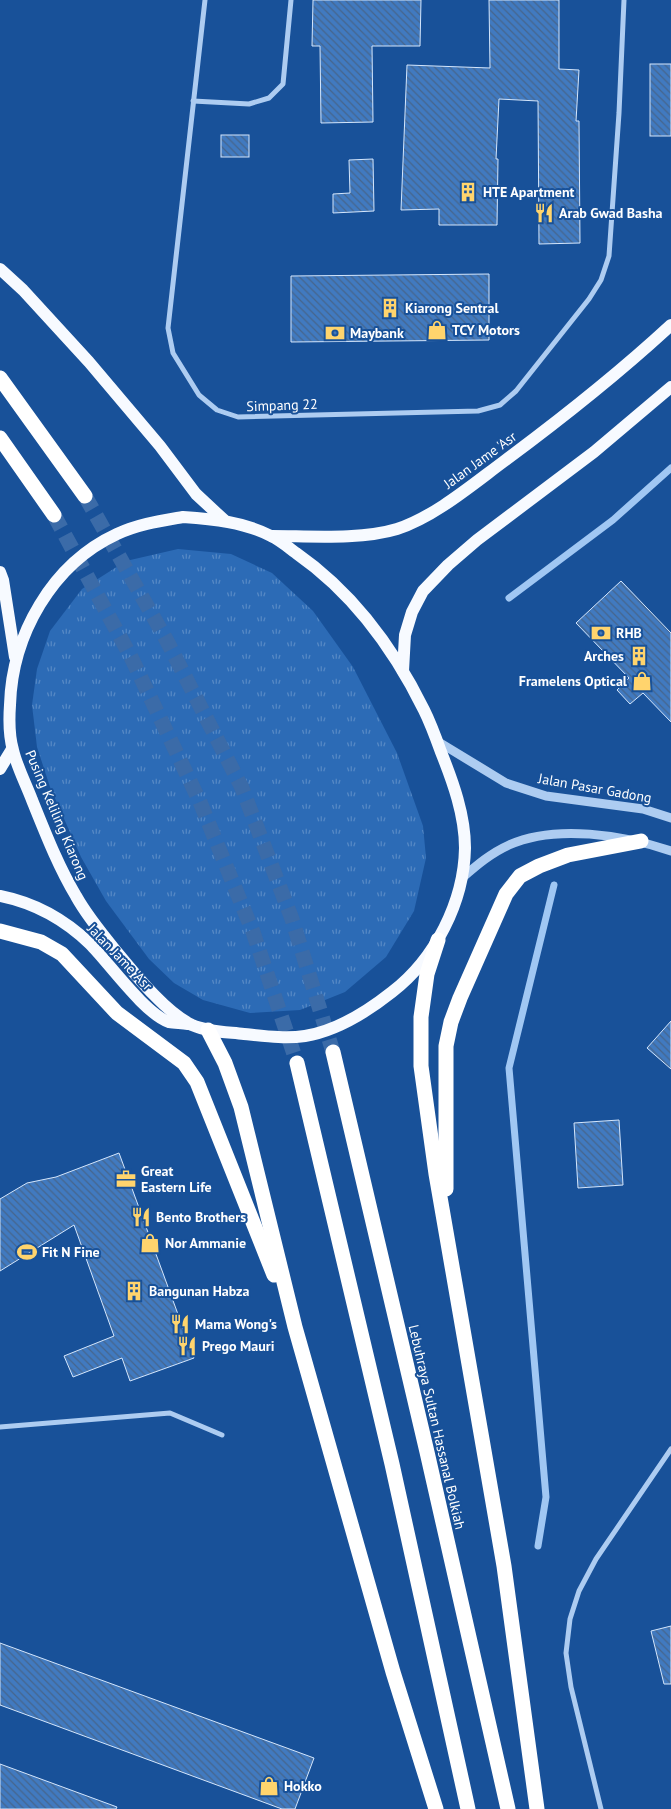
<svg xmlns="http://www.w3.org/2000/svg" width="671" height="1809" viewBox="0 0 671 1809" font-family="'PT Sans',sans-serif">
	<style>
		.grass { fill: url(#grass-tufts) }
		.lines { fill: none; stroke-linecap: round; stroke-linejoin: round }
		.stream { stroke: #a0c7f3; stroke-width: 7 }
		.building { fill: url(#building-back-hatch); stroke: #d4e6fc }
		.motorway-tunnel { stroke: #3b6ba8; stroke-width: 15; stroke-dasharray: 15 8; stroke-linecap: butt }
		.minor { stroke: #adccf1; stroke-width: 5 }
		.tertiary { stroke: #adccf1; stroke-width: 9 }
		.primary { stroke: #f7faff; stroke-width: 12 }
		.motorway { stroke: #fff; stroke-width: 15 }
		.labels { text-anchor: middle; dominant-baseline: central; stroke-width: 4; stroke-linejoin: round; paint-order: stroke }
		.poi-label { font-size: 14px; font-weight: bold; fill: #fff; stroke: #185199; text-anchor: start }
		.street-label { font-size: 14px; fill: #fff; stroke: #185199 }
	</style>
	<defs>
		<pattern id="grass-tufts" width="24" height="20" patternUnits="userSpaceOnUse" patternTransform="scale(1.25)"><rect width="24" height="20" fill="#2c6bb6"/><path d="M3 7l-1-3M5 7V3M7 7l1-3M15 17l-1-3M17 17v-4M19 17l1-3" fill="none" stroke="#5689c5"/></pattern>
		<pattern id="building-back-hatch" width="6" height="6" patternUnits="userSpaceOnUse" patternTransform="scale(1.25)"><rect width="6" height="6" fill="#417ac0"/><path d="M-1 5l2 2M0 0l6 6M5-1l2 2" fill="none" stroke="#46658c"/></pattern>
	</defs>
	<rect width="100%" height="100%" fill="#185199"/>
	<!-- grass -->
	<path class="grass" d="M178,549l53,5 41,19 41,38 40,56 44,86 26,73 3,32 -12,53 -28,46 -41,35 -45,18 -50,3 -47,-13 -29,-17 -25,-24 -43,-58 -25,-44 -31,-70 -13,-40 -5,-42 5,-36 13,-38 32,-42 44,-28z"/>
	<g class="lines">
		<!-- stream -->
		<g class="stream">
			<path d="M509,598l104,-78 58,-52"/>
			<path d="M538,1546l8,-49 -37,-429 45,-183"/>
		</g>
	</g>
	<!-- building -->
	<g class="building">
		<path d="M313,0h108l-1,46h-48l1,76 -52,1 -1,-77h-8z"/>
		<path d="M489,0h70v69l20,1 -3,51h3l1,122 -41,1 -1,-143 -39,-2 -3,60h2l-1,66h-58v-16l-38,1 6,-145 83,3z"/>
		<rect x="650" y="64" width="21" height="72"/>
		<rect x="221" y="135" width="28" height="22"/>
		<path d="M373,159l1,52 -41,2v-19l17,-1 -1,-33z"/>
		<path d="M489,274v66l-198,2v-66z"/>
		<path d="M621,581l50,52v89l-28,-29 -13,11 -13,-14 12,-12 -53,-55z"/>
		<path d="M671,1021v48l-24,-21z"/>
		<path d="M619,1120l4,65 -45,3 -4,-65z"/>
		<path d="M119,1153l75,205 -64,23 -8,-23 -49,19 -9,-21 50,-20 -40,-111 -74,46v-72l27,-16 29,-6z"/>
		<path d="M671,1626v58h-7l-13,-53z"/>
		<path d="M0,1643l314,115 -19,51h-13l-282,-104z"/>
		<path d="M0,1764l117,43 -1,2h-116z"/>
	</g>
	<g class="lines">
		<!-- motorway-tunnel -->
		<g class="motorway-tunnel">
			<path d="M85,496l82,145 75,147 50,131 41,133"/>
			<path d="M54,515l77,142 69,145 53,130 44,131"/>
		</g>
		<!-- minor -->
		<g class="minor">
			<path d="M205,0l-37,328 5,25 26,42 18,15 21,7 240,-6 22,-6 16,-14 73,-92 12,-19 8,-24 10,-143 5,-113"/>
			<path d="M193,101l56,3 20,-6 14,-14 8,-84"/>
			<path d="M0,1427l170,-14 52,22"/>
			<path d="M601,1809l-30,-122 -5,-34 4,-34 9,-28 17,-32 75,-110"/>
		</g>
		<!-- tertiary -->
		<g class="tertiary">
			<path d="M437,741l69,42 40,13 97,13 28,9"/>
			<path d="M462,878c15,-13 29,-25 47,-33 46,-21 115,-10 162,6"/>
		</g>
		<!-- primary -->
		<g class="primary">
			<path d="M0,269l23,21 66,72 71,84 36,48 28,26"/>
			<path d="M183,517c30,2 61,5 88,19 9,4 17,11 25,17 56,39 98,96 128,157 7,14 12,28 17,42 12,30 24,63 24,96 -1,54 -30,111 -73,144 -24,19 -56,39 -87,44 -20,3 -41,0 -61,-2 -17,-2 -36,-2 -52,-9 -27,-13 -57,-51 -76,-74 -14,-17 -29,-35 -40,-55 -18,-30 -31,-64 -44,-96 -6,-16 -15,-33 -19,-50 -4,-14 -4,-31 -3,-45 2,-70 42,-141 107,-171 22,-10 43,-13 66,-17z"/>
			<path d="M272,536c37,0 89,4 125,-7 37,-12 75,-44 106,-67 58,-43 115,-88 168,-137"/>
			<path d="M0,572l3,8 12,77"/>
			<path d="M403,671l2,-36 7,-23 11,-21 25,-26 29,-25 117,-88 77,-65"/>
			<path d="M0,769l12,-20"/>
			<path d="M0,896c35,7 64,23 90,48 19,19 55,70 79,78 6,1 13,1 19,2"/>
		</g>
		<!-- motorway -->
		<g class="motorway">
			<path d="M0,378l85,118"/>
			<path d="M0,438l54,77"/>
			<path d="M0,931l41,11 21,12 55,59 67,50 13,19 77,193"/>
			<path d="M438,940l-11,34 -6,43v49l15,108 68,392 33,243"/>
			<path d="M208,1030l17,33 16,44 54,220 98,345 43,137"/>
			<path d="M333,1052l94,400 81,357"/>
			<path d="M297,1063l95,401 76,345"/>
			<path d="M446,1189v-143l5,-24 9,-24 46,-104 14,-18 19,-10 29,-11 73,-14"/>
		</g>
	</g>
	<!-- icons -->
	<defs>
		<symbol id="building-bare" viewBox="-9 -9 18 18"><path d="M-4-6H4V6H1V3H-1V6H-4ZM-2.5-4.3h1.7v1.8h-1.7ZM.8-4.3h1.7v1.8H.8ZM-2.5-1h1.7V.8h-1.7ZM.8-1h1.7V.8H.8Z" fill="#ffd46d" stroke="#185199" stroke-width="2.5" paint-order="stroke"/></symbol>
		<symbol id="restaurant-bare" viewBox="-9 -9 18 18"><path d="M-5-6h1v4h1v-4h1v4h1v-4h1v5L-1.5 .5V6h-2V.5L-5-1ZM5-6V6H3V1.5H1.5Q1.5-4 5-6Z" fill="#ffd46d" stroke="#185199" stroke-width="2.5" paint-order="stroke"/></symbol>
		<symbol id="shop-bare" viewBox="-9 -9 18 18"><path d="M-5-2.5h2.3a2.7 3.5 0 0 1 5.4 0H5L5.5 6h-11ZM-1.5-2.5h3a1.5 2.3 0 0 0-3 0Z" fill="#ffd46d" stroke="#185199" stroke-width="2.5" paint-order="stroke"/></symbol>
		<symbol id="bank-bare" viewBox="-9 -9 18 18"><path d="M-6-4H6V4H-6ZM0-2.3a2.3 2.3 0 1 0 0 4.6a2.3 2.3 0 1 0 0-4.6Z" fill="#ffd46d" stroke="#185199" stroke-width="2.5" paint-order="stroke"/></symbol>
		<symbol id="office-bare" viewBox="-9 -9 18 18"><path d="M-6-3h4V-5.5h4V-3h4V5H-6ZM-1-4.5V-3h2v-1.5ZM-6 0V1H6V0Z" fill="#ffd46d" stroke="#185199" stroke-width="2.5" paint-order="stroke"/></symbol>
		<symbol id="stadium-bare" viewBox="-9 -9 18 18"><path d="M0-5a6.5 5 0 1 0 0 10a6.5 5 0 1 0 0-10ZM-3.5-1.8h7v3.6h-7Z" fill="#ffd46d" stroke="#185199" stroke-width="2.5" paint-order="stroke"/></symbol>
	</defs>
	<g fill-rule="evenodd">
		<use href="#building-bare" x="454" y="178" width="28" height="28"/>
		<use href="#restaurant-bare" x="530" y="199" width="28" height="28"/>
		<use href="#building-bare" x="376" y="294" width="28" height="28"/>
		<use href="#shop-bare" x="423" y="316" width="28" height="28"/>
		<use href="#bank-bare" x="321" y="319" width="28" height="28"/>
		<use href="#bank-bare" x="587" y="619" width="28" height="28"/>
		<use href="#building-bare" x="625" y="642" width="28" height="28"/>
		<use href="#shop-bare" x="628" y="667" width="28" height="28"/>
		<use href="#office-bare" x="112" y="1165" width="28" height="28"/>
		<use href="#restaurant-bare" x="127" y="1203" width="28" height="28"/>
		<use href="#shop-bare" x="136" y="1229" width="28" height="28"/>
		<use href="#stadium-bare" x="13" y="1238" width="28" height="28"/>
		<use href="#building-bare" x="120" y="1277" width="28" height="28"/>
		<use href="#restaurant-bare" x="166" y="1310" width="28" height="28"/>
		<use href="#restaurant-bare" x="173" y="1332" width="28" height="28"/>
		<use href="#shop-bare" x="255" y="1772" width="28" height="28"/>
	</g>
	<g class="labels">
		<!-- poi labels -->
		<g class="poi-label">
			<text x="483" y="192">HTE Apartment</text>
			<text x="559" y="213">Arab Gwad Basha</text>
			<text x="405" y="308">Kiarong Sentral</text>
			<text x="452" y="330">TCY Motors</text>
			<text x="350" y="333">Maybank</text>
			<text x="616" y="633">RHB</text>
			<text x="624" y="656" text-anchor="end">Arches</text>
			<text x="627" y="681" text-anchor="end">Framelens Optical</text>
			<text x="141" y="1171">Great<tspan x="141" dy="16">Eastern Life</tspan></text>
			<text x="156" y="1217">Bento Brothers</text>
			<text x="165" y="1243">Nor Ammanie</text>
			<text x="42" y="1252">Fit N Fine</text>
			<text x="149" y="1291">Bangunan Habza</text>
			<text x="195" y="1324">Mama Wong's</text>
			<text x="202" y="1346">Prego Mauri</text>
			<text x="284" y="1786">Hokko</text>
		</g>
		<!-- street labels -->
		<g class="street-label">
			<text transform="translate(282 405) rotate(-2)">Simpang 22</text>
			<text transform="translate(480 460) rotate(-36)">Jalan Jame 'Asr</text>
			<text transform="translate(595 788) rotate(10)">Jalan Pasar Gadong</text>
			<text transform="translate(57 815) rotate(67)">Pusing Keliling Kiarong</text>
			<text transform="translate(120 957) rotate(46)">Jalan Jame 'Asr</text>
			<text transform="translate(437 1427) rotate(77)">Lebuhraya Sultan Hassanal Bolkiah</text>
		</g>
	</g>
</svg>
